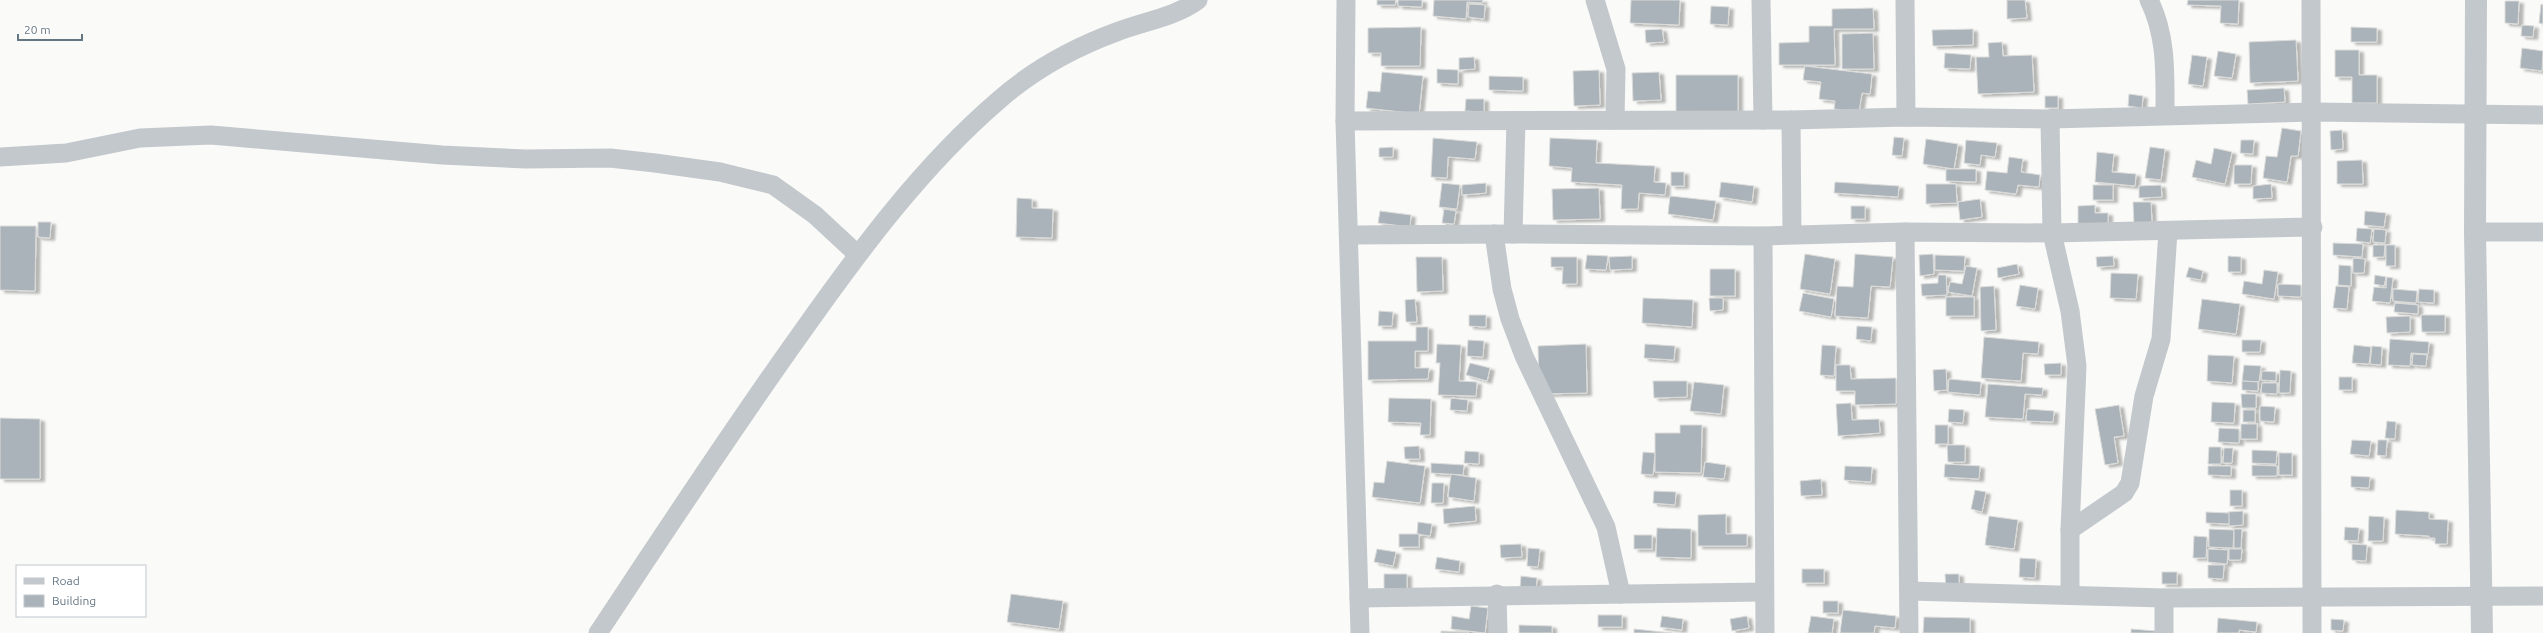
<svg xmlns="http://www.w3.org/2000/svg" width="2543" height="633" viewBox="0 0 2543 633" font-family="Ubuntu,sans-serif">
	<style>
		.building { fill: #aab3b9; stroke: #dcdcda; filter: url(#shadow) }
		.lines { fill: none; stroke-linecap: round; stroke-linejoin: round }
		.minor { stroke: #c3c8cc; stroke-width: 19 }
		.tertiary { stroke: #c3c8cc; stroke-width: 22 }
	</style>
	<defs>
		<filter id="shadow"><feDropShadow dx="4.5" dy="2.5" stdDeviation="1" flood-color="#0004"/></filter>
	</defs>
	<rect width="100%" height="100%" fill="#fafaf8"/>
	<!-- building -->
	<g class="building">
		<path d="M1377,0h19l-1,5h-18z"/>
		<path d="M1398,0h24v7l-24,-1z"/>
		<path d="M1434,0h49l-1,3 -15,-1 -1,17 -33,-3z"/>
		<path d="M1631,0h49l-1,25 -49,-2z"/>
		<path d="M2007,0h18l2,18 -20,1z"/>
		<path d="M2188,0h51l-1,24 -18,-1 1,-17 -34,-1z"/>
		<path d="M2505,1h14l-1,23 -13,-1z"/>
		<path d="M1469,4l16,1 -1,14 -16,-2z"/>
		<path d="M2541,4l2,1v19l-4,-1z"/>
		<path d="M1711,6l18,1 -1,18 -18,-1z"/>
		<path d="M1873,8l1,21h-40l1,36h-56v-22l30,-1v-16h23v-17z"/>
		<path d="M2522,25l12,1 -1,11 -12,-1z"/>
		<path d="M1421,27l-1,39h-39v-13h-13v-25z"/>
		<path d="M2351,27l26,1v14h-26z"/>
		<path d="M1662,29l2,13 -18,1 -1,-13z"/>
		<path d="M1973,29v16l-40,1 -1,-16z"/>
		<path d="M1873,33l1,36h-32v-35z"/>
		<path d="M2296,40l2,41 -48,2 -1,-41z"/>
		<path d="M2002,42l1,14 29,-1 2,37 -56,2 -2,-37h13l-1,-14z"/>
		<path d="M2522,48l21,3 -1,20 -22,-3z"/>
		<path d="M2335,50h24v25h18v28h-25v-26h-17z"/>
		<path d="M2218,51l18,3 -4,24 -18,-2z"/>
		<path d="M1945,53l26,2 -1,14 -26,-1z"/>
		<path d="M2192,55l15,2 -4,29 -15,-2z"/>
		<path d="M1474,57l1,12 -16,1v-12z"/>
		<path d="M1805,66l67,8 -2,20 -8,-1 -3,19 -25,-3 1,-8 -16,-2 2,-17 -18,-2z"/>
		<path d="M1437,69l21,1v14l-21,-1z"/>
		<path d="M1599,70l1,35 -26,1 -1,-35z"/>
		<path d="M1382,72l41,4 -4,38 -53,-6 2,-17 12,1z"/>
		<path d="M1659,72l2,28 -28,1 -1,-28z"/>
		<rect x="1676" y="75" width="62" height="37"/>
		<path d="M1489,76l34,1v14l-34,-1z"/>
		<path d="M2284,88l1,14 -37,2 -1,-14z"/>
		<path d="M2129,94l14,2 -1,12 -14,-2z"/>
		<rect x="2045" y="96" width="13" height="12"/>
		<path d="M1466,99h18v13l-19,-1z"/>
		<path d="M2282,128l19,3 -3,25h-7l-4,26 -24,-4 3,-22 11,1z"/>
		<path d="M2342,130l1,19 -12,1 -1,-19z"/>
		<path d="M1894,137l10,1 -2,18 -10,-1z"/>
		<path d="M1433,138l44,4 -2,17 -27,-2 -1,21 -16,-1z"/>
		<path d="M1550,138l47,2 -1,23 59,3 -1,16 12,1 -1,12 -26,-2 -1,16h-17l1,-24 -51,-3 1,-14 -23,-2z"/>
		<path d="M1926,139l32,5 -4,25 -31,-5z"/>
		<path d="M1966,140l31,3 -2,14 -14,-2 -1,10 -16,-2z"/>
		<path d="M2241,140h13l-1,14 -13,-1z"/>
		<path d="M1393,147v10h-14v-9z"/>
		<path d="M2150,147l15,2 -4,31 -16,-2z"/>
		<path d="M2214,148l18,4 -7,32 -33,-7 4,-17 15,4z"/>
		<path d="M2097,152l17,2 -2,18 24,2 -1,12 -40,-4z"/>
		<path d="M2009,157l14,2 -2,13 19,3 -1,12 -21,-2 -2,9 -31,-4 2,-19 20,2z"/>
		<path d="M2362,160l1,24h-26v-23z"/>
		<path d="M2234,165h18l-1,19h-17z"/>
		<path d="M1946,169h30v13l-30,-1z"/>
		<rect x="1671" y="172" width="13" height="14"/>
		<path d="M1721,182l33,4 -2,16 -33,-5z"/>
		<path d="M1835,182l64,4 -1,11 -64,-4z"/>
		<path d="M1442,183l18,2 -3,24 -18,-2z"/>
		<path d="M1486,183v10l-24,2v-10z"/>
		<path d="M1926,184h30l1,19 -31,1z"/>
		<path d="M2271,184l1,14 -19,1v-13z"/>
		<rect x="2093" y="185" width="20" height="15"/>
		<path d="M2161,185l1,12 -23,1v-12z"/>
		<path d="M1599,188l1,31 -47,1 -1,-31z"/>
		<path d="M1670,196l46,5 -3,19 -45,-6z"/>
		<path d="M1017,198l15,1v9l21,1 -1,29 -36,-1z"/>
		<path d="M1980,199l2,18 -22,3 -2,-18z"/>
		<path d="M2133,202h18l1,22 -18,1z"/>
		<path d="M2095,205v8h13v11l-30,1v-19z"/>
		<rect x="1851" y="206" width="14" height="13"/>
		<path d="M1444,209l12,2 -2,13 -12,-1z"/>
		<path d="M1380,211l31,4 -1,12 -32,-4z"/>
		<path d="M2365,211l21,2 -2,14 -20,-2z"/>
		<path d="M38,222h13l-1,16 -12,-1z"/>
		<path d="M0,226h36l-1,65 -35,-1z"/>
		<path d="M2357,228l15,1 -2,14 -14,-2z"/>
		<path d="M2374,229l12,1 -1,13 -12,-1z"/>
		<path d="M2333,243l30,1 -1,13 -29,-2z"/>
		<path d="M2373,245h12l-1,12h-11z"/>
		<rect x="2386" y="245" width="9" height="21"/>
		<path d="M1805,254l30,5 -5,35 -30,-5z"/>
		<path d="M1855,254l38,3 -3,30 -19,-1 -3,32 -33,-2 2,-30 16,1z"/>
		<path d="M1933,254l1,20 -14,2 -1,-21z"/>
		<path d="M1587,255l21,1 -2,14 -21,-1z"/>
		<path d="M1935,255l30,1 -1,15 -29,-1z"/>
		<path d="M1632,256v13l-22,1 -1,-13z"/>
		<path d="M2113,256l1,10 -17,1 -1,-10z"/>
		<path d="M2228,256l13,1v15h-13z"/>
		<path d="M1416,257h26l1,34 -26,1z"/>
		<path d="M1551,257h26v27h-15l1,-17h-12z"/>
		<path d="M2353,258l12,1 -1,14h-11z"/>
		<path d="M2017,264l2,10 -21,4 -1,-10z"/>
		<path d="M2339,265l12,1v20l-13,-1z"/>
		<path d="M1966,266l11,2 -5,28 -24,-4 2,-10 12,2z"/>
		<path d="M2189,267l14,4 -2,9 -15,-3z"/>
		<rect x="1710" y="269" width="25" height="27"/>
		<path d="M2264,270l14,2 -4,27 -32,-5 2,-13 18,3z"/>
		<path d="M2111,273l27,1 -2,25 -26,-1z"/>
		<path d="M1938,275h8l1,20 -25,1 -1,-12 17,-1z"/>
		<path d="M2375,275l11,2 -2,9 -10,-2z"/>
		<path d="M2387,277l6,1 -3,25 -18,-2 2,-14 12,1z"/>
		<path d="M2278,284l23,1v12l-23,-1z"/>
		<path d="M2020,285l18,3 -3,21 -19,-3z"/>
		<path d="M1994,286l2,44 -15,1 -1,-44z"/>
		<path d="M2336,286l13,1 -2,22 -14,-1z"/>
		<path d="M2393,289l24,2 -1,12 -23,-2z"/>
		<path d="M2419,289l15,1v13l-16,-1z"/>
		<path d="M1803,293l31,6 -3,18 -32,-6z"/>
		<rect x="1946" y="297" width="28" height="19"/>
		<path d="M1643,298l50,2 -1,27 -50,-4z"/>
		<path d="M1709,298h14v12l-13,1z"/>
		<path d="M1415,299l2,23h-11l-1,-22z"/>
		<path d="M2202,299l38,5 -4,30 -38,-5z"/>
		<path d="M2395,303l23,2v9l-24,-2z"/>
		<path d="M1379,311l14,1 -1,14h-14z"/>
		<path d="M1469,315h17v12l-17,-1z"/>
		<path d="M2421,315h24v17h-23z"/>
		<path d="M2410,316v16l-23,1 -1,-16z"/>
		<path d="M1857,326l15,1 -1,14 -15,-2z"/>
		<path d="M1416,327h12v24h-13v17h14l-1,11 -60,1v-39h48z"/>
		<path d="M1984,337l55,5 -1,12 -15,-1 -2,28 -40,-3z"/>
		<path d="M2390,339l39,3 -1,12 -17,-1 -1,13 -22,-1z"/>
		<path d="M1468,340l16,1 -1,16 -16,-1z"/>
		<path d="M2242,340h19l-1,12h-18z"/>
		<path d="M1437,344l24,1 -2,36 18,1 -1,14 -38,-1 2,-32h-4z"/>
		<path d="M1586,344l1,49 -48,1 -1,-48z"/>
		<path d="M1645,344l30,2 -1,14 -30,-2z"/>
		<path d="M1822,345l14,1 -2,30 -14,-1z"/>
		<path d="M2354,345l17,2 -2,17 -17,-1z"/>
		<path d="M2372,346l10,1 -1,18 -11,-1z"/>
		<path d="M2413,354l14,1 -1,11 -14,-1z"/>
		<path d="M2208,355l26,1 -2,27 -25,-2z"/>
		<path d="M1470,363l20,5 -3,13 -21,-6z"/>
		<path d="M2061,363v12h-16l-1,-11z"/>
		<path d="M1836,365h14l1,14 45,-1v26l-41,1v-14h-19z"/>
		<path d="M2244,365l17,1 -2,16 -17,-1z"/>
		<path d="M1946,369l1,21 -13,1 -1,-21z"/>
		<path d="M2280,370l11,1 -1,22h-11z"/>
		<path d="M2262,371l14,1v9l-15,-1z"/>
		<rect x="2339" y="377" width="13" height="13"/>
		<path d="M1949,379l32,3 -1,13 -32,-3z"/>
		<path d="M1653,381h34v16l-33,1z"/>
		<path d="M2242,381l16,1v9l-16,-1z"/>
		<path d="M1694,382l30,3 -3,29 -31,-3z"/>
		<path d="M2262,383h15v11l-16,-1z"/>
		<path d="M1988,384l55,4 -1,7 -17,-1 -2,25 -38,-2z"/>
		<path d="M2241,394h15v14h-14z"/>
		<path d="M1389,398l42,1 -1,36h-10l1,-12 -33,-1z"/>
		<path d="M1451,398l17,2 -1,11 -17,-1z"/>
		<path d="M2212,402l23,1 -1,20 -23,-1z"/>
		<path d="M1851,403l1,17 27,-1 1,14 -42,3 -2,-32z"/>
		<path d="M2119,405l5,31 -10,1 4,26 -13,2 -10,-56z"/>
		<path d="M2260,406l15,1 -1,15 -14,-1z"/>
		<path d="M1949,409l15,1 -1,13 -15,-1z"/>
		<path d="M2027,409l27,2 -1,11 -27,-1z"/>
		<rect x="2243" y="410" width="12" height="12"/>
		<path d="M0,418l40,1v60h-40z"/>
		<path d="M2387,421l9,1 -1,17 -10,-1z"/>
		<rect x="2241" y="424" width="16" height="15"/>
		<path d="M1680,425h22l-1,48 -46,-1v-39h25z"/>
		<rect x="1935" y="425" width="13" height="19"/>
		<path d="M2219,428l20,1v14l-21,-1z"/>
		<path d="M2352,440l19,1 -2,15 -19,-2z"/>
		<path d="M2378,440h9l-1,16 -9,-1z"/>
		<path d="M1947,445h18v17h-17z"/>
		<path d="M1419,446l1,13h-15l-1,-12z"/>
		<path d="M2209,447h12v17h-13z"/>
		<path d="M2224,448h9l-1,15h-9z"/>
		<path d="M2252,450l25,1 -1,13 -24,-1z"/>
		<path d="M1465,451l14,1v12l-15,-1z"/>
		<path d="M1643,452l12,1 -2,22 -12,-1z"/>
		<rect x="2279" y="453" width="13" height="22"/>
		<path d="M1387,461l38,5 -5,37 -48,-6 2,-15 10,1z"/>
		<path d="M1705,462l21,3 -2,14 -21,-2z"/>
		<path d="M1431,463l33,2 -1,10 -32,-2z"/>
		<path d="M1945,464l35,2 -1,13 -35,-2z"/>
		<path d="M2252,465l25,1v10h-25z"/>
		<path d="M1845,466l27,1 -1,15 -27,-2z"/>
		<path d="M2208,466h23v10l-23,-1z"/>
		<path d="M1451,474l25,4 -2,23 -26,-4z"/>
		<path d="M2351,476l19,1 -1,11 -18,-1z"/>
		<path d="M1821,479l1,16 -21,1 -1,-15z"/>
		<path d="M1432,483h12l-1,20h-12z"/>
		<path d="M1975,490l11,2 -4,20 -11,-3z"/>
		<rect x="2230" y="490" width="12" height="16"/>
		<path d="M1654,491l22,1 -1,13 -22,-2z"/>
		<path d="M1475,506l1,15 -32,3 -1,-15z"/>
		<path d="M2396,510l33,2v7l19,1 -1,24h-12v-6h-6v-2l-34,-2z"/>
		<path d="M2243,511v14l-14,1 -1,-14z"/>
		<path d="M2206,512l23,1v11l-23,-1z"/>
		<path d="M1726,514v20h21v12h-49v-31z"/>
		<path d="M1989,516l29,4 -4,29 -29,-4z"/>
		<path d="M2369,516l15,1 -1,24h-15z"/>
		<path d="M1418,522l14,2 -2,12 -13,-2z"/>
		<path d="M2345,527l14,1 -1,13 -14,-1z"/>
		<path d="M1657,528l34,1v29l-35,-1z"/>
		<path d="M2209,529l25,1 -1,18 -24,-1z"/>
		<path d="M2234,529h8l-1,19h-7z"/>
		<rect x="1399" y="534" width="20" height="13"/>
		<rect x="1634" y="535" width="18" height="14"/>
		<path d="M2194,536l13,1 -1,21h-13z"/>
		<path d="M1521,544l1,13 -21,1 -1,-13z"/>
		<path d="M2352,544l15,1 -1,16 -14,-1z"/>
		<path d="M1528,548l12,1 -2,18 -11,-1z"/>
		<path d="M1377,549l19,3 -3,14 -19,-4z"/>
		<path d="M2208,549l20,1 -1,14 -19,-2z"/>
		<path d="M2229,549h13l-1,11h-12z"/>
		<path d="M1437,557l23,4 -1,11 -24,-3z"/>
		<path d="M2020,558l16,1 -1,19 -16,-1z"/>
		<path d="M2208,565h16l-1,14 -15,-1z"/>
		<rect x="1802" y="569" width="22" height="14"/>
		<rect x="2162" y="572" width="15" height="12"/>
		<path d="M1384,574h23v16l-23,1z"/>
		<path d="M1945,574h14v16h-13z"/>
		<path d="M1521,576l16,2 -1,12 -16,-2z"/>
		<path d="M1011,594l52,7 -4,28 -52,-7z"/>
		<rect x="1823" y="601" width="15" height="12"/>
		<path d="M1471,606l17,2 -3,25 -34,-4 1,-13 17,3z"/>
		<path d="M1843,610l53,6 -1,12 -20,-2 -1,7h-34z"/>
		<rect x="1598" y="615" width="24" height="12"/>
		<path d="M1662,616l21,3 -1,11 -22,-3z"/>
		<path d="M1747,616l2,12 -17,3 -2,-12z"/>
		<path d="M1811,616l23,3 -2,14h-24z"/>
		<path d="M1924,617l46,1v15h-47z"/>
		<path d="M2218,618l39,4 -1,10 -17,-2v3h-22z"/>
		<path d="M2331,619l13,1 -1,11 -12,-1z"/>
		<path d="M1519,625l33,1v7h-33z"/>
		<path d="M1634,629l38,4h-38z"/>
		<path d="M2131,629l25,2 -1,2h-24z"/>
		<path d="M1441,631l27,1v1h-27z"/>
	</g>
	<g class="lines">
		<!-- minor -->
		<g class="minor">
			<path d="M1346,0l-1,121 15,512"/>
			<path d="M1595,0l21,69 -1,51"/>
			<path d="M1761,0l2,120"/>
			<path d="M1905,0l1,117"/>
			<path d="M2149,0c18,36 16,75 16,114"/>
			<path d="M2311,0l1,633"/>
			<path d="M2050,119l2,114 18,78 7,55 -7,164v65"/>
			<path d="M1791,120l1,114"/>
			<path d="M1345,121l446,-1 115,-3 144,2 263,-7 230,3"/>
			<path d="M0,157l66,-4 74,-15 71,-3 231,20 84,4 84,-1 45,5 65,9 53,13 42,30 42,39"/>
			<path d="M1905,232l4,401"/>
			<path d="M2475,232h68"/>
			<path d="M1494,234l8,55 8,30 14,37 82,171 15,67"/>
			<path d="M1513,234l3,-113"/>
			<path d="M1349,235l164,-1 250,2 142,-4 147,1 261,-6"/>
			<path d="M1763,236l2,397"/>
			<path d="M2070,530l54,-37 6,-10 14,-87 17,-57 7,-108"/>
			<path d="M1909,591l255,7 379,-2"/>
			<path d="M1497,594l1,39"/>
			<path d="M1359,598l405,-6"/>
			<path d="M2164,598v35"/>
			<path d="M598,633c67,-101 133,-202 204,-301 58,-82 120,-166 197,-232 35,-31 76,-53 120,-69 26,-10 56,-14 79,-31"/>
		</g>
		<!-- tertiary -->
		<path class="tertiary" d="M2476,0l-1,232 7,401"/>
	</g>
	<!-- legend -->
	<rect x="16" y="565" width="130" height="52" fill="#ffffff" stroke="#c1c8cd"/>
	<rect x="24" y="578" width="20" height="6" fill="#c3c8cc" stroke="#c1c8cd"/>
	<text x="52" y="585" font-size="12" fill="#657683">Road</text>
	<rect x="24" y="595" width="20" height="12" fill="#aab3b9" stroke="#c1c8cd"/>
	<text x="52" y="605" font-size="12" fill="#657683">Building</text>
	<!-- scale -->
	<path d="M18 34v6h64v-6" fill="none" stroke="#657683" stroke-width="2"/>
	<text x="24" y="34" font-size="12" fill="#657683" stroke="#ffffff" stroke-width="3" paint-order="stroke">20 m</text>
</svg>
